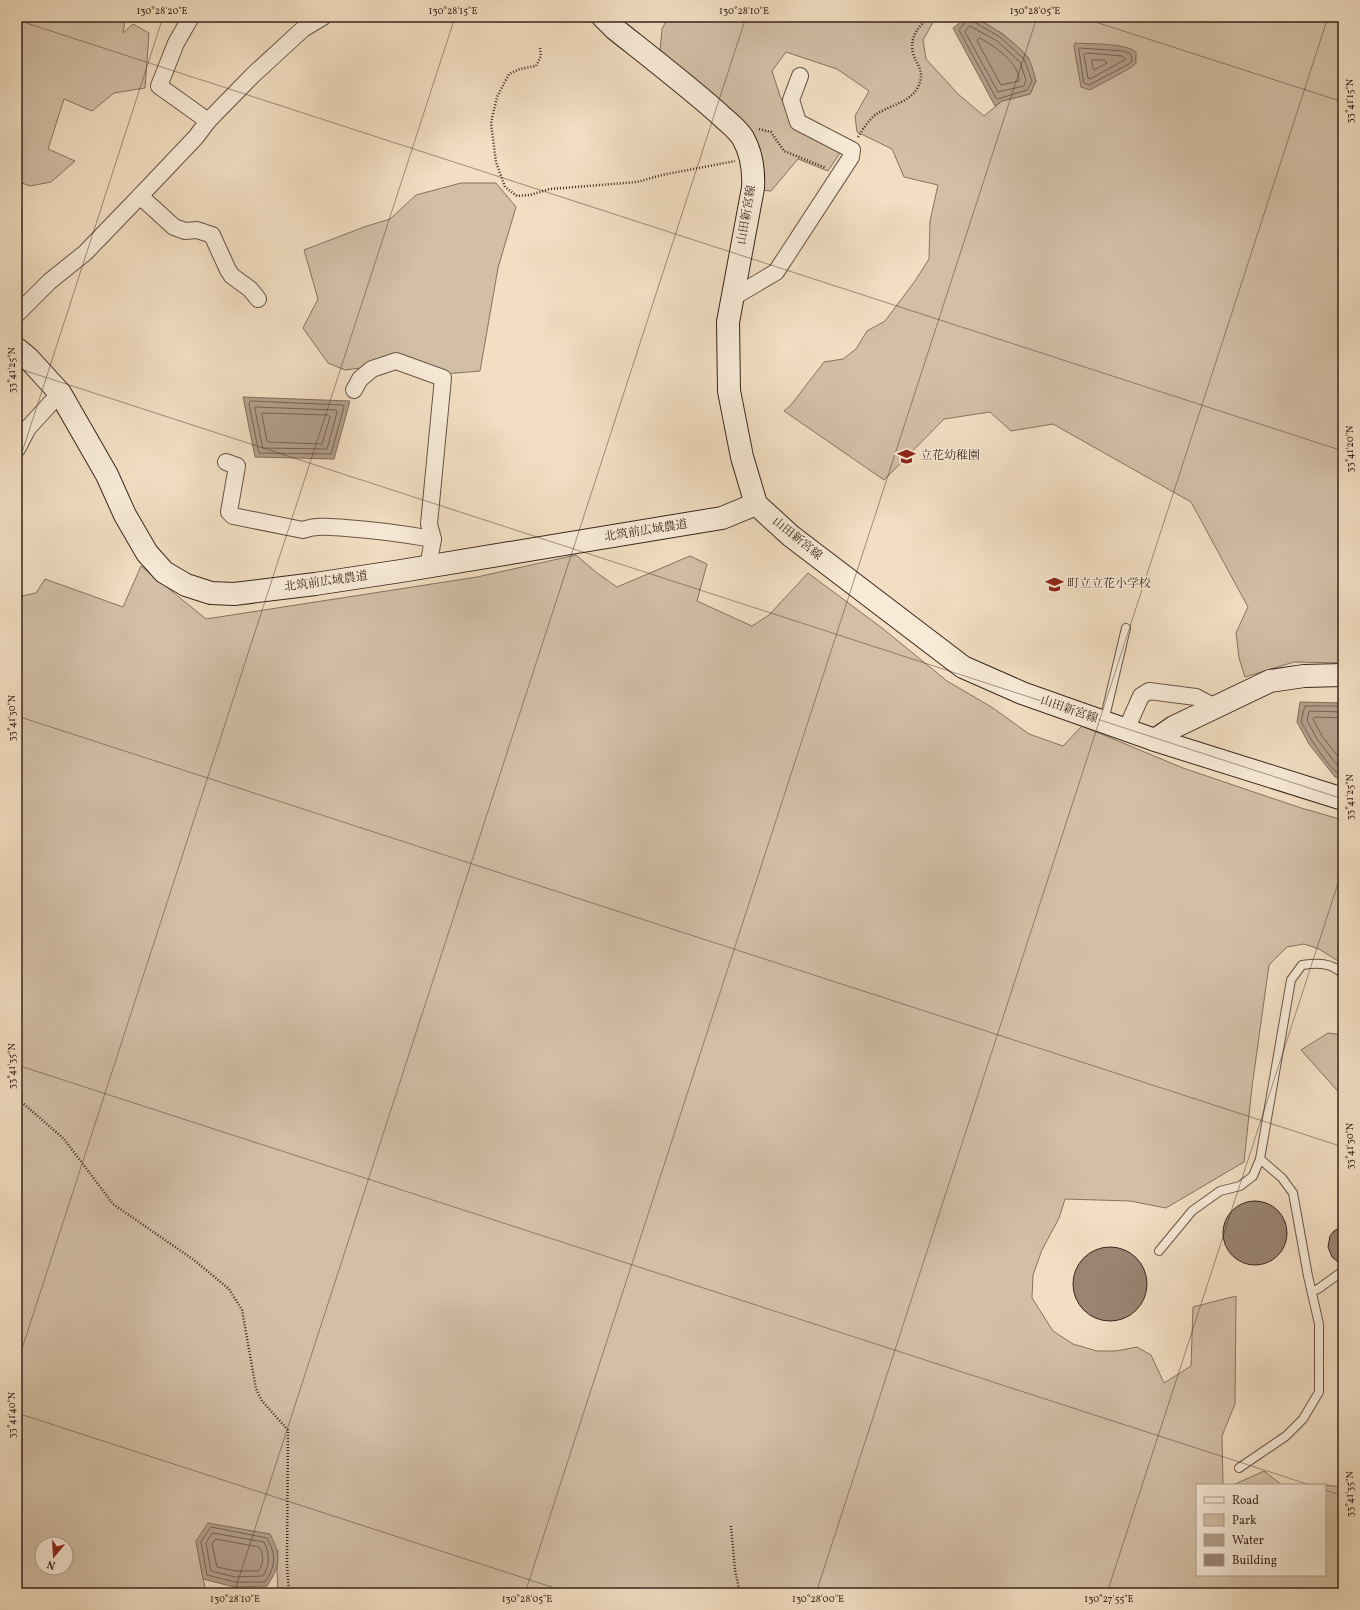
<svg xmlns="http://www.w3.org/2000/svg" width="1360" height="1610" viewBox="0 0 1360 1610" font-family="Vollkorn,'Noto Serif JP',serif">
	<style>
		.green { fill: #d3bfa6; stroke: #867262; fill-rule: evenodd }
		.water { fill: #b39f8a; stroke: #836e5e }
		.lines { fill: none; stroke-linecap: round; stroke-linejoin: round }
		.shore { stroke: #766254; stroke-width: 1 }
		.building { fill: #9a8573; stroke: #3a251d }
		.lane-casing { stroke: #685346; stroke-width: 10 }
		.street-casing { stroke: #685346; stroke-width: 18 }
		.secondary-casing { stroke: #3a251d; stroke-width: 24 }
		.path { stroke: #3a251d; stroke-width: 2.5; stroke-dasharray: 1 2; stroke-linecap: butt }
		.lane { stroke: #f7ead7; stroke-width: 8 }
		.street { stroke: #f7ead7; stroke-width: 16 }
		.secondary { stroke: #f7ead7; stroke-width: 22 }
		.ticks { fill: none; stroke: #3a251d; stroke-width: 1; stroke-opacity: 0.45 }
		.labels { text-anchor: middle; dominant-baseline: central; stroke-width: 3; stroke-linejoin: round; paint-order: stroke }
		.street-label { font-size: 12px; fill: #3a251d; stroke: #f7ead7 }
		.poi-label { font-size: 12px; fill: #3a251d; stroke: #f7ead7; text-anchor: start }
		.neatline { fill: none; stroke: #3a251d; stroke-width: 1.5 }
		.ticks-label { font-size: 10px; text-anchor: middle; fill: #3a251d }
	</style>
	<rect width="100%" height="100%" fill="#f2dec2"/>
	<filter id="stains"><feTurbulence type="fractalNoise" baseFrequency=".005" numOctaves="4"/><feColorMatrix values="0 0 0 0 .2 0 0 0 0 .09 0 0 0 0 .02 0 0 0 .5 -.17"/></filter>
	<radialGradient id="worn" r=".72"><stop offset=".6" stop-color="#630" stop-opacity="0"/><stop offset="1" stop-color="#630" stop-opacity=".3"/></radialGradient>
	<!-- green -->
	<g class="green">
		<path d="M17,17h105l3,3 -2,13 10,-9 16,9 -4,55 -31,5 -22,18 -28,-12 -16,50 27,12 -24,21 -21,4 -13,-5z"/>
		<path d="M668,17h268l-13,23 3,19 32,35 26,22 18,-15 28,-7 6,-13 -8,-24 -25,-23 -30,-17h370v646l-49,-1 -49,15 -6,-19 -3,-25 12,-26 -57,-105 -138,-78 -42,7 -21,-19 -46,7 -60,61 -100,-69 7,-6 33,-43 19,-3 13,-10 11,-18 18,-10 30,-40 14,-22 1,-38 8,-36 -34,-8 -12,-28 -35,-17 -2,-16 14,-25 -32,-22 -51,-17 -14,19 8,25 12,27 48,30 -12,18 -30,-12 -27,32 -11,-1 1,-19 -2,-25 -23,-32 -76,-62 2,-23z"/>
		<path d="M461,183h35l20,24 -18,61 -18,103 -48,4 -39,-11 -48,6 -17,-7 -25,-35 15,-29 -14,-49 60,-23 26,-8 26,-24z"/>
		<path d="M576,555l21,18 20,14 73,-31 17,8 -10,37 55,25 17,-11 39,-42 74,55 65,53 46,27 36,26 34,12 19,-20 101,42 118,40 42,12v144l-24,-15 -15,-5 -17,3 -18,18 -17,122 -8,75 -78,46 -36,-7 -65,-2 -6,19 -17,32 -9,25 -1,23 21,33 20,13 24,7h19l21,-4 14,8 13,28 27,-17 2,-59 43,-11 -1,108 -13,32 1,49h-26v90h128v-90l18,2v106h-1065l-1,-22 1,-21 -82,-9 10,52h-189v-996l19,-4 9,-14 78,28 18,-41 65,53 271,-42zM42,1544h24v24h-24z"/>
		<path d="M1328,1033l15,2v62l-42,-47z"/>
		<path d="M1264,1471l18,14h-49z"/>
	</g>
	<!-- water -->
	<g class="water">
		<path d="M967,17c15,0 53,28 61,41 4,6 6,16 8,23l-6,13 -28,7 -7,5 -42,-78z"/>
		<path d="M1075,43c15,1 51,0 61,9v11l-4,4 -42,23 -9,-3 -7,-40z"/>
		<path d="M243,397l107,4 -16,58 -79,-2z"/>
		<path d="M1300,702l43,1v77l-8,-3 -26,-33 -12,-22z"/>
		<path d="M208,1523l62,11c11,22 11,31 -3,52l-33,1 -31,-8 -7,-38z"/>
	</g>
	<g class="lines">
		<!-- shore -->
		<g class="shore">
			<path d="M969,19h2l3,3 26,15 24,22 8,22 -5,9 -29,9 -2,-1 -37,-68z"/>
			<path d="M970,26l27,15 23,21 6,18 -2,6 -26,6 -33,-60 1,-2z"/>
			<path d="M980,38c14,8 40,25 39,43l-18,4 -24,-44 1,-2z"/>
			<path d="M1079,48l44,3 8,3 1,7 -3,3 -40,21 -5,-2z"/>
			<path d="M1087,53l35,3 4,3 -36,20 -2,-1 -4,-23z"/>
			<path d="M1092,60h13l2,3 -13,7 -1,-2z"/>
			<path d="M251,401l92,4 1,2 -13,47 -72,-1 -10,-49z"/>
			<path d="M255,407l81,3 1,2 -10,37 -64,-1z"/>
			<path d="M263,413l65,2 2,2 -8,27 -53,-2 -2,-1 -5,-26z"/>
			<path d="M1343,706h-38l-4,15c7,14 28,50 42,55"/>
			<path d="M1343,712l-34,-1 -2,9 10,19 23,30 3,1"/>
			<path d="M1343,718l-28,-1 -2,2 9,17 21,27"/>
			<path d="M211,1527l56,11c9,16 9,28 -2,44h-30l-28,-7 -6,-33z"/>
			<path d="M213,1533l51,9c6,12 6,23 -1,34l-28,1 -24,-6 -5,-28z"/>
			<path d="M216,1539l43,8c5,7 5,18 -1,24h-22l-19,-4 -5,-23z"/>
		</g>
	</g>
	<!-- building -->
	<g class="building">
		<circle cx="1255" cy="1233" r="32"/>
		<path d="M1343,1226v40l-11,-9 -4,-10 2,-11 4,-5z"/>
		<circle cx="1110" cy="1284" r="37"/>
	</g>
	<g class="lines">
		<defs>
			<g id="lane">
				<path d="M1104,721l22,-93"/>
				<path d="M1159,1251l33,-40 28,-20 20,-5 13,-10 7,-17 31,-179 11,-15c15,-2 29,-3 41,9"/>
				<path d="M1312,1291l6,-2 25,-18"/>
				<path d="M1239,1468l47,-32 17,-17 16,-27v-68l-11,-48 -15,-83 -11,-15 -22,-19"/>
			</g>
			<g id="street">
				<path d="M191,17l-15,26 -17,43 49,35"/>
				<path d="M140,196l34,31 11,4 12,-1 15,5 16,35 4,6 18,13 8,10"/>
				<path d="M732,298l44,-26 75,-115 1,-7 -54,-28 -7,-22 9,-24"/>
				<path d="M17,314l33,-33 35,-28 55,-57 56,-59 12,-16 45,-46 50,-46 20,-12"/>
				<path d="M354,390l6,-11 12,-10 24,-8 47,17 -14,146 4,15 -5,28"/>
				<path d="M17,449l11,-21 32,-35"/>
				<path d="M226,462l11,4 -8,46 4,4 70,14c14,-5 28,-3 43,-2 29,2 58,6 87,11"/>
				<path d="M1126,730l15,-34 8,-5 47,6 19,10"/>
			</g>
			<g id="secondary">
				<path d="M603,17l12,12c34,27 69,54 102,83 8,8 20,16 26,26 9,16 11,32 10,50l-25,134 1,69 13,66 14,47 35,32 172,131 59,26 133,47 188,59"/>
				<path d="M17,349l11,9 32,35 47,82 18,40 22,38 17,19 22,13 25,8 23,1 81,-10 86,-13 321,-53 34,-14"/>
				<path d="M1155,740l19,-13 96,-46 34,-5 39,-1"/>
			</g>
		</defs>
		<!-- lane casing -->
		<use href="#lane" class="lane-casing"/>
		<!-- street casing -->
		<use href="#street" class="street-casing"/>
		<!-- secondary casing -->
		<use href="#secondary" class="secondary-casing"/>
		<!-- path -->
		<g class="path">
			<path d="M540,48l1,8 -5,10 -16,3 -11,5 -12,23 -6,26 5,39 9,25 12,9 13,-1 20,-6 87,-7 25,-7 73,-14"/>
			<path d="M759,129l12,3 13,19 42,17"/>
			<path d="M858,137c5,-8 10,-16 17,-22 13,-9 36,-13 43,-28 8,-16 -2,-22 -5,-34 -4,-15 6,-29 18,-36"/>
			<path d="M17,1098l47,41 49,65 81,56 35,29 13,21 14,79 6,12 26,29 -1,135 2,28"/>
			<path d="M731,1526l4,44 5,23"/>
		</g>
		<!-- lane -->
		<use href="#lane" class="lane"/>
		<!-- street -->
		<use href="#street" class="street"/>
		<!-- secondary -->
		<use href="#secondary" class="secondary"/>
	</g>
	<!-- ticks -->
	<path class="ticks" d="M1080,17l263,85M17,20l1326,431M17,368l1326,431M17,468l146,-451M17,716l1326,431M17,1065l1293,420M17,1364l438,-1347M17,1413l553,180M1325,1490l18,6M234,1593l512,-1576M525,1593l512,-1576M816,1593l512,-1576M1107,1593l236,-725"/>
	<!-- icons -->
	<defs>
		<symbol id="school-bare" viewBox="-9 -9 18 18"><path d="M0-5L7-2L0 1L-7-2ZM-4 1L0 2.5L4 1V4Q0 6-4 4Z" fill="#8f2418" stroke="#f7ead7" stroke-width="2.5" paint-order="stroke"/></symbol>
	</defs>
	<g fill-rule="evenodd">
		<use href="#school-bare" x="894" y="444" width="25" height="25"/>
		<use href="#school-bare" x="1042" y="572" width="25" height="25"/>
	</g>
	<g class="labels">
		<!-- street labels -->
		<g class="street-label">
			<text transform="translate(747 215) rotate(-80)">山田新宮線</text>
			<text transform="translate(646 531) rotate(-9)">北筑前広域農道</text>
			<text transform="translate(797 539) rotate(39)">山田新宮線</text>
			<text transform="translate(326 582) rotate(-8)">北筑前広域農道</text>
			<text transform="translate(1069 710) rotate(19)">山田新宮線</text>
		</g>
		<!-- poi labels -->
		<g class="poi-label">
			<text x="920" y="456">立花幼稚園</text>
			<text x="1067" y="584">町立立花小学校</text>
		</g>
	</g>
	<!-- margin -->
	<rect width="1360" height="1610" fill="none" stroke="#f2dec2" stroke-width="44"/>
	<!-- legend -->
	<rect x="1196" y="1484" width="130" height="92" fill="#f7ead7" stroke="#ab9b8d"/>
	<rect x="1204" y="1497" width="20" height="6" fill="#f7ead7" stroke="#ab9b8d"/>
	<text x="1232" y="1504" font-size="12" fill="#3a251d">Road</text>
	<rect x="1204" y="1514" width="20" height="12" fill="#d3bfa6" stroke="#ab9b8d"/>
	<text x="1232" y="1524" font-size="12" fill="#3a251d">Park</text>
	<rect x="1204" y="1534" width="20" height="12" fill="#b39f8a" stroke="#ab9b8d"/>
	<text x="1232" y="1544" font-size="12" fill="#3a251d">Water</text>
	<rect x="1204" y="1554" width="20" height="12" fill="#9a8573" stroke="#ab9b8d"/>
	<text x="1232" y="1564" font-size="12" fill="#3a251d">Building</text>
	<!-- north arrow -->
	<g transform="translate(54 1556) rotate(198)"><circle r="19" fill="#f7ead7" stroke="#ab9b8d"/>
	<path d="M0-3L7 15L0 10L-7 15Z" fill="#8f2418"/>
	<text y="-6" font-size="11" font-weight="bold" text-anchor="middle" fill="#3a251d">N</text>
	</g>
	<rect x="22" y="22" width="1316" height="1566" class="neatline"/>
	<g class="ticks-label">
		<text x="162" y="14">130°28'20"E</text>
		<text x="453" y="14">130°28'15"E</text>
		<text x="744" y="14">130°28'10"E</text>
		<text x="1035" y="14">130°28'05"E</text>
		<text transform="translate(1349 101) rotate(-90)" y="4">33°41'15"N</text>
		<text transform="translate(11 370) rotate(-90)" y="4">33°41'25"N</text>
		<text transform="translate(1349 449) rotate(-90)" y="4">33°41'20"N</text>
		<text transform="translate(11 718) rotate(-90)" y="4">33°41'30"N</text>
		<text transform="translate(1349 797) rotate(-90)" y="4">33°41'25"N</text>
		<text transform="translate(11 1066) rotate(-90)" y="4">33°41'35"N</text>
		<text transform="translate(1349 1146) rotate(-90)" y="4">33°41'30"N</text>
		<text transform="translate(11 1415) rotate(-90)" y="4">33°41'40"N</text>
		<text transform="translate(1349 1494) rotate(-90)" y="4">33°41'35"N</text>
		<text x="235" y="1602">130°28'10"E</text>
		<text x="527" y="1602">130°28'05"E</text>
		<text x="818" y="1602">130°28'00"E</text>
		<text x="1109" y="1602">130°27'55"E</text>
	</g>
	<rect width="100%" height="100%" filter="url(#stains)"/>
	<rect width="100%" height="100%" fill="url(#worn)"/>
</svg>
